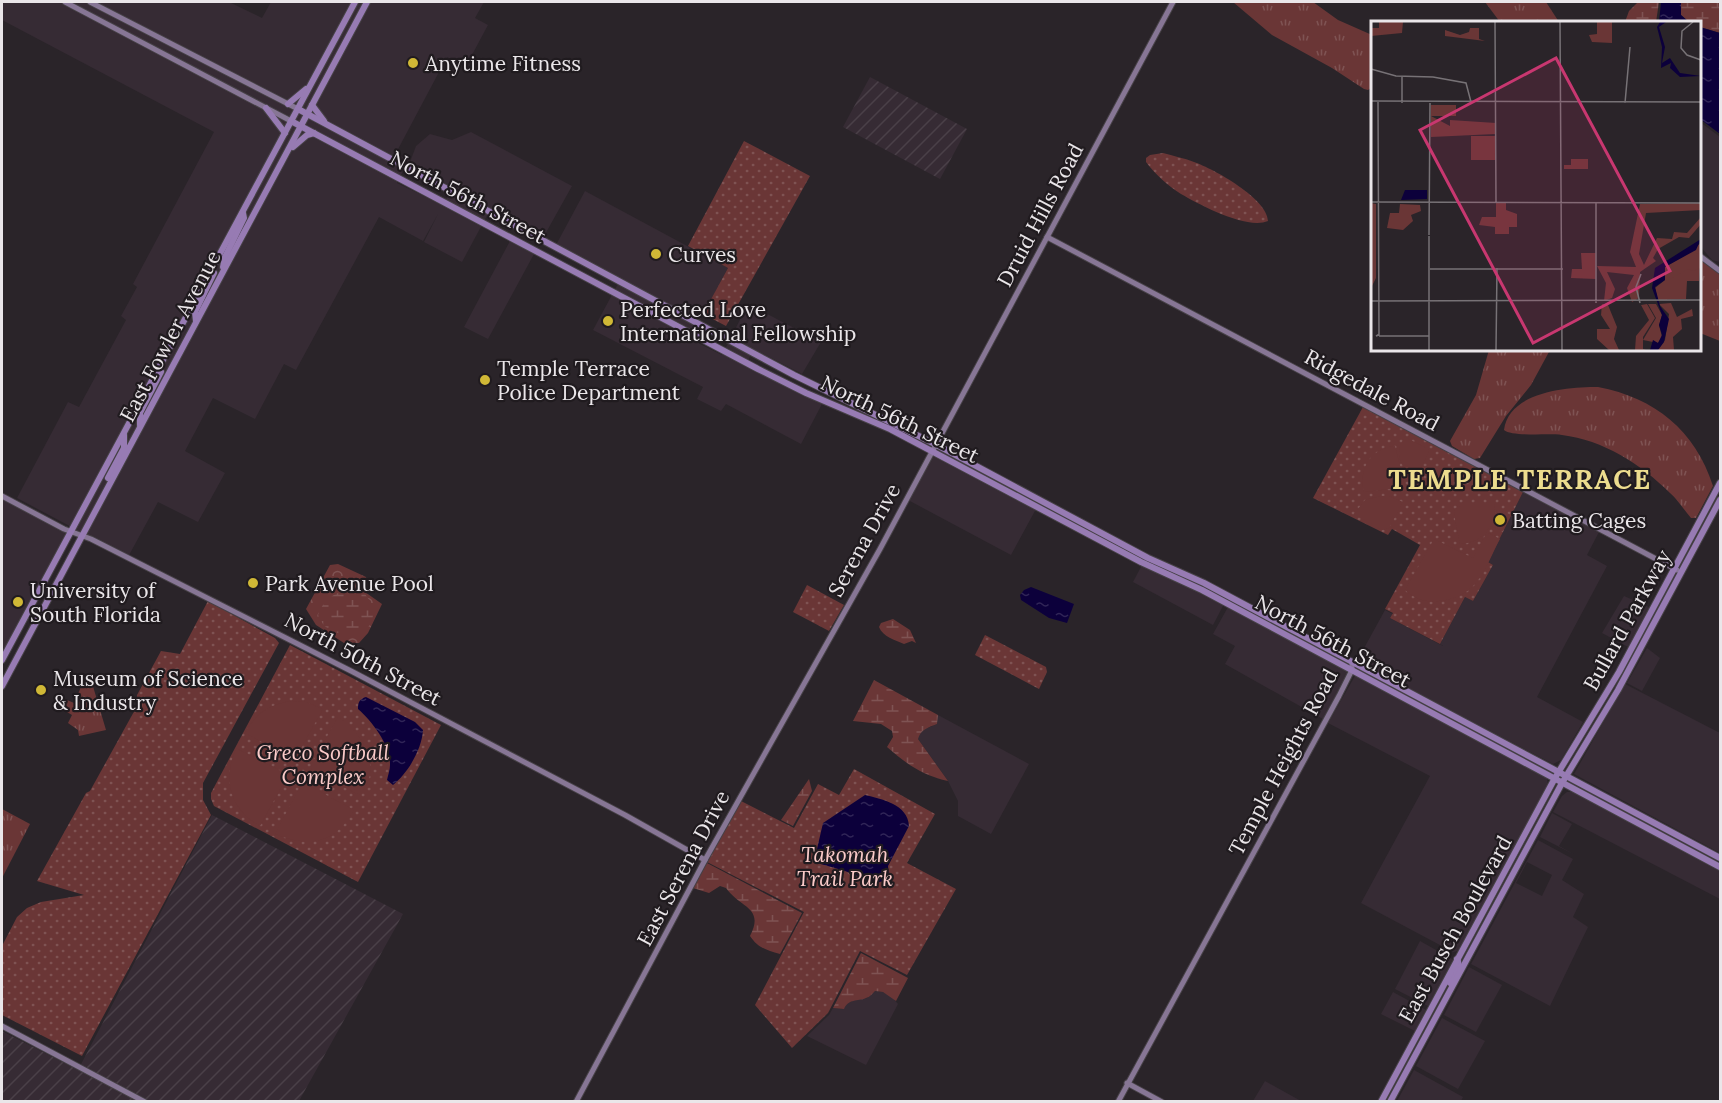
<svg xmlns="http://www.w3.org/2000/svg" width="1722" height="1103" viewBox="0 0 1722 1103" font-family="Lora,serif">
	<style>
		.built { fill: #362b34; fill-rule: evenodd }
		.industrial { fill: url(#industrial-furrows) }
		.grass { fill: url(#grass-tufts) }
		.forest { fill: url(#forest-crowns) }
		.wetland { fill: url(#wetland-marsh) }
		.park { fill: url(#park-dots) }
		.garden { fill: #6a3636 }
		.water { fill: url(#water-ripples) }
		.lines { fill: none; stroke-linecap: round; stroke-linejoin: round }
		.secondary-casing { stroke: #464146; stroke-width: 7 }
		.primary-casing { stroke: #464146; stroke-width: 8 }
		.secondary { stroke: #877695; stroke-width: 5 }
		.primary { stroke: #977bb3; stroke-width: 6 }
		.poi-dot { fill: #d0b836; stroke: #201b1f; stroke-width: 2 }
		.labels { text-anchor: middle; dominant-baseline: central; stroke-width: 4.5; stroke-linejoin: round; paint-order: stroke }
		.poi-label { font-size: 21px; fill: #eae6e9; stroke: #201b1f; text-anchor: start }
		.street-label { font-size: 21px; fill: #eae6e9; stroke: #201b1f }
		.park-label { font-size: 21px; font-style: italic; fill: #fbcbc9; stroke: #201b1f }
		.district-label { font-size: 27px; font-weight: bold; letter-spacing: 1.5px; fill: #ecdc8e; stroke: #201b1f }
		.inset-road { fill: none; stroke: #777276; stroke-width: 1.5 }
		.view { fill: #c83770; fill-opacity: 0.15; stroke: #c83770; stroke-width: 3 }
		.inset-edge { fill: none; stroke: #eae6e9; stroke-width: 3 }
	</style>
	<defs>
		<pattern id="industrial-furrows" width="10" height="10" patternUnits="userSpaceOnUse" patternTransform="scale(1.5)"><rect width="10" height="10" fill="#362b34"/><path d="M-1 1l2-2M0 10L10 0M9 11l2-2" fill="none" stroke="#4a4048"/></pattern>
		<pattern id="grass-tufts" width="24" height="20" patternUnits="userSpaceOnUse" patternTransform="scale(1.5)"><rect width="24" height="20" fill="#6a3636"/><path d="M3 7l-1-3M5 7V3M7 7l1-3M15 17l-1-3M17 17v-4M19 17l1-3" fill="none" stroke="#7f5353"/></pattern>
		<pattern id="forest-crowns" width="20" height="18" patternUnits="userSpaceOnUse" patternTransform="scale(1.5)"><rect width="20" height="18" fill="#6a3636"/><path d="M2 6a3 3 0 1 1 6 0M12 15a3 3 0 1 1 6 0" fill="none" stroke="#7f5353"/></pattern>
		<pattern id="wetland-marsh" width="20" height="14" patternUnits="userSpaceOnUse" patternTransform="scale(1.5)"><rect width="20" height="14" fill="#6a3636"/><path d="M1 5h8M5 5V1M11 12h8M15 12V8" fill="none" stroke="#7f5353"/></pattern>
		<pattern id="park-dots" width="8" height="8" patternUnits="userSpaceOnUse" patternTransform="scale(1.5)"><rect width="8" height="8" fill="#6a3636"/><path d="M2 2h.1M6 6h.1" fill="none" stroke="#7f5353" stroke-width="1.8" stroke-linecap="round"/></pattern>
		<pattern id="water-ripples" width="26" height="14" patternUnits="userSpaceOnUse" patternTransform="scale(1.5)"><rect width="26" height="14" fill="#0c003b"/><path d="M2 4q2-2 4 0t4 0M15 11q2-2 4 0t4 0" fill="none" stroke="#302557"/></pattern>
	</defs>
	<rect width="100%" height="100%" fill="#2a2429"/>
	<!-- built -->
	<g class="built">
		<path d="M2,2h227l33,16 9,-16h213l-9,16 13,7 -22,41 -19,-9 -51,96 13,7 -12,23 46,22 9,-17 -42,-23v-3l6,-16 14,-12 22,6 19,-8 101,54 -29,52 -53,-28 -28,52 -38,-20 14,-28 -15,27 -44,-24 -83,153 -12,-6 -29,55 -42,-21 -28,53 40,22 -27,49 -40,-20 -30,55 -111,-59 51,-96 11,5 47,-87 -5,-4 16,-29 -4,-3 81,-152 -212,-112z"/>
		<path d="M1700,122l20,15v125l-8,-2 -12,-14z"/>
		<path d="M585,191l143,77 -38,71 32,16 26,-51 73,38 -19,32 -48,-25 -9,17 77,38 -21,40 -75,-40 -5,7 -24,-12 6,-12 -110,-57 27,-50 -64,-35z"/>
		<path d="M510,241l24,13 -46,85 -24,-12z"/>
		<path d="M933,454l103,55 -25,46 -103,-55z"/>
		<path d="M1523,492l76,40 -12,23 20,11 -70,131 46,25 -22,38 -8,4 -196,-103 28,-51 8,4 -3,4 53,28 -3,-2 25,-47 8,4 20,-36 -5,-3z"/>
		<path d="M2,496l69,37 -69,130z"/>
		<path d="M1142,565l58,26 24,13 -11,21 -80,-43z"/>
		<path d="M1624,596l27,12 -21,40 -28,-15z"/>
		<path d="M1228,607l121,64 -26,48 -98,-55 10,-18 -22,-12z"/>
		<path d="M1647,648l13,10 -18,33 -15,-8z"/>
		<path d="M1355,676l190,101 2,2 1,6 -90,166 -5,1 -92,-49 69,-127 -102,-53z"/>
		<path d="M1625,684l95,49v120l-146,-79z"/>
		<path d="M938,715l91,49 -38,70 -33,-18v-15l-10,-20 -30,-42v-4l7,-6 12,-5z"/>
		<path d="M1567,792h6l147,78v29l-167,-87 9,-16z"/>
		<path d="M1552,813l20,11 -13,22 16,9 -35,-18z"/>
		<path d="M1538,840l35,19 -11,21 22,14 -11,23 15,10 -38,79 -79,-42zM1527,862l25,13 -10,21 -26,-13z"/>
		<path d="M1420,941l34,19 -26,46 -33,-17z"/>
		<path d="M1469,967l33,18 -26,47 -32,-17z"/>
		<path d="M875,991l8,1 7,3 8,9 -32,61 -59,-29 22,-21 4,-7 10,1 3,-5 8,-4 13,-2z"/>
		<path d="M1393,992l33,18 -11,21 -34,-17z"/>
		<path d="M1442,1018l43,23 -27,48 -42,-23z"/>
		<path d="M1414,1070l49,27 -2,4h-64z"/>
		<path d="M1265,1081l36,20h-48z"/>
	</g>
	<!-- industrial -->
	<g class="industrial">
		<path d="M870,77l97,52 -27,50 -97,-52z"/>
		<path d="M212,815l191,99 -104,187h-297v-70l76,39z"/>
	</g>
	<!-- grass -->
	<g class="grass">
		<path d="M1233,2h80l25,18 34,15 -1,53 -3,2 -4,-1 -32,-21 -60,-33z"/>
		<path d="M1485,2h61l13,20h-59z"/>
		<path d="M1700,260l20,14v67l-20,-8z"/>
		<path d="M1489,350h61l-19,35 -25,31 -26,42 -6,1 -22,-13 -2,-5 26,-46z"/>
		<path d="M1598,387c57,11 97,43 115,99l-17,32h-5c-7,-8 -13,-18 -21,-25 -29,-29 -67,-53 -108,-58 -13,-2 -50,2 -58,-5 5,-39 65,-43 94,-43z"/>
		<path d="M92,683l14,47 -27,6 -1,-6 -10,-7 4,-8 -10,-6 5,-9 7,3 7,-16z"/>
		<path d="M2,809l28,15 -28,54z"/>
	</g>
	<!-- forest -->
	<path class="forest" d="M338,564l28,13 1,7 -2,8 17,12 -14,29 -9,10h-15l-28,-18 -10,-16 24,-44z"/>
	<!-- wetland -->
	<g class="wetland">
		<path d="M1638,2h21l-3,20h-31l4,-11z"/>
		<path d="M1681,2h39v31l-20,-6v-5h-11l-8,-7z"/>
		<path d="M355,590l10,4 9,13c-1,4 -1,10 -2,14 -8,18 -33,16 -46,6 -4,-3 -5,-7 -8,-12 7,-18 18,-24 37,-25z"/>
		<path d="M893,619l17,11 6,13 -4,-2 -8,3c-9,-4 -21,-7 -25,-17l2,-4z"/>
		<path d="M874,680l64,35 -1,9c-8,3 -17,6 -19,15l30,42c-27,-6 -41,-17 -61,-34l6,-10 -1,-6 -11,-7 -28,-3z"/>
		<path d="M809,779l3,12 -19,35 -12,-6z"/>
		<path d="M707,863l95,50 -22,41c-14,-4 -22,-6 -30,-18 15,-29 -10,-28 -24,-48l-6,-2 -11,7 -16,-5z"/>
		<path d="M861,953l47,25 -12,23 -13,-9 -8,-1c-3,3 -5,6 -9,7 -9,4 -17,0 -22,11l-11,-1z"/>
	</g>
	<!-- park -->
	<g class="park">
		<path d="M744,141l66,35 -84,150 -23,-12 25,-46 -40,-22z"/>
		<path d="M1163,153c10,3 21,5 31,9 20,7 74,37 74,59 -21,9 -68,-16 -87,-27 -13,-8 -26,-20 -35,-32v-4l4,-3z"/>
		<path d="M1363,407l160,85 -35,70 5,3 -20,36 -8,-4 -25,47 -50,-26 3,-5 -8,-4 35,-64 -28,-16 -4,6 -75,-37z"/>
		<path d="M807,585l37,20 -15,26 -36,-19z"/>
		<path d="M208,601l67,37 4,5 -76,140v17l8,15 -129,241 -80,-41v-69l15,-29 10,-9 14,-6 43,-7 -47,-14 49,-88 4,-2 46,-83 1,-13 24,-44 19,3z"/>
		<path d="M985,635l61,32 1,5 -8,17 -64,-34z"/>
		<path d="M290,645l151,80 -83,157 -144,-76 -3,-7v-6z"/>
		<path d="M854,769l81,45 -28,49 49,26 -49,86 -47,-24 -32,62 -36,35 -37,-43 49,-93 -97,-50 34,-61 53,27 24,-44 21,11z"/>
	</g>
	<!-- garden -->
	<g class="garden">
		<path d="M1405,437l23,12 1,3 -13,25c-16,-10 -23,-23 -11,-40z"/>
		<path d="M1395,446l9,36 -5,6 -35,4c-6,-23 7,-44 31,-46z"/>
		<path d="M1380,496h9l14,6 -14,26 -7,2 -28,-16 11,-14z"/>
		<path d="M1462,504h32l1,10 2,-4 12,4 -6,17 -13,-5c-6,10 -17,18 -30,18l-6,-30 1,-5z"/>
		<path d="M1487,532l13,7c-16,30 -21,58 -61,62 -13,2 -24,-2 -34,-11l29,-51 39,19z"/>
		<path d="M289,701l17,1 17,7 -27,48 -4,1 -47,-25c12,-20 20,-26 44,-32z"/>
		<path d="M338,717c25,14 46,55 21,78l-47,-25 -1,-5z"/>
		<path d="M236,748l49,25 2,4 -27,49c-31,-17 -37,-47 -24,-78z"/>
		<path d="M306,784l48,26c-20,34 -44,38 -79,24l26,-49z"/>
	</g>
	<!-- water -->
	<g class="water">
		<path d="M1661,2h20v13l8,7h-30z"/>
		<path d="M1700,27l20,6v101l-20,-15z"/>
		<path d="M1031,587l43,17 -7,19 -18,-5 -28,-18 -1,-5 4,-5z"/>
		<path d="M366,697l49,25 8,8c-1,19 -15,43 -30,55l-6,-5c1,-5 3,-10 3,-15 1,-19 -18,-44 -32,-56 0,-6 1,-10 8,-12z"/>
		<path d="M865,795c16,4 43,9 44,31l-21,40 1,11 -5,4 -9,2 -30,-12 -31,-9 9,-39z"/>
	</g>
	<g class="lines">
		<defs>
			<g id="secondary">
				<path d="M65,2l226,119"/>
				<path d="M90,2l208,107"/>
				<path d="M1047,237l630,333"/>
				<path d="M1700,256l20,15"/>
				<path d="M2,496l62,33 27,10 262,133 272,143 80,45"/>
				<path d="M2,1026l143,76"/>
				<path d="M1127,1083l35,19"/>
				<path d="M576,1102l129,-242 175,-311 293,-547"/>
				<path d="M1118,1102l221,-406 13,-26v-8"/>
			</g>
			<g id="primary">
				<path d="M288,104l18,-15"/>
				<path d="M312,105l12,16"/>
				<path d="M266,108l19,25"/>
				<path d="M298,109l496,266 141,69 213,114 56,25 516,275"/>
				<path d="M291,121l467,248 48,24 84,36 251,133 61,28 518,277"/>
				<path d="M293,147l14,-12 7,-2"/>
				<path d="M223,267l2,-10 19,-39 -1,-5"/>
				<path d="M196,321l-1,-9 19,-39"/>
				<path d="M140,425v-12l21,-41"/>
				<path d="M108,478l16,-30v-13"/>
				<path d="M2,660l353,-658"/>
				<path d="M2,686l365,-684"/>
				<path d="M1450,983c4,-7 12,-16 7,-24"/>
				<path d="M1381,1102l174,-324 64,-106 101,-189"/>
				<path d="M1390,1102l172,-319 56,-93 102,-190"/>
			</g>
		</defs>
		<!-- secondary casing -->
		<use href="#secondary" class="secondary-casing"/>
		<!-- primary casing -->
		<use href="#primary" class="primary-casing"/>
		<!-- secondary -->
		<use href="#secondary" class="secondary"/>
		<!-- primary -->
		<use href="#primary" class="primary"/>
	</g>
	<!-- markers -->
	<g class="poi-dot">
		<circle cx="413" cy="63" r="6"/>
		<circle cx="656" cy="254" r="6"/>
		<circle cx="608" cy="321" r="6"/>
		<circle cx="485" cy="380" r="6"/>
		<circle cx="1500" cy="520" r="6"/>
		<circle cx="253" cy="583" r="6"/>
		<circle cx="18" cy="602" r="6"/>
		<circle cx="41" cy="690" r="6"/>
	</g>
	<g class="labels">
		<!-- poi labels -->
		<g class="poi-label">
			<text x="425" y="63">Anytime Fitness</text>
			<text x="668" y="254">Curves</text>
			<text x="620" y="309">Perfected Love<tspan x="620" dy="24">International Fellowship</tspan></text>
			<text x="497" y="368">Temple Terrace<tspan x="497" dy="24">Police Department</tspan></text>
			<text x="1512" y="520">Batting Cages</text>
			<text x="265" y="583">Park Avenue Pool</text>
			<text x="30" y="590">University of<tspan x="30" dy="24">South Florida</tspan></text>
			<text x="53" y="678">Museum of Science<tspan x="53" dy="24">&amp; Industry</tspan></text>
		</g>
		<!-- street labels -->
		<g class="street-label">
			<text transform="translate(468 197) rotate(28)">North 56th Street</text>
			<text transform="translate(1040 215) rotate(-62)">Druid Hills Road</text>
			<text transform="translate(170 336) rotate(-62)">East Fowler Avenue</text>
			<text transform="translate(1372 390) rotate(28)">Ridgedale Road</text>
			<text transform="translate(900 419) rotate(26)">North 56th Street</text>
			<text transform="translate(864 540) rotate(-61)">Serena Drive</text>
			<text transform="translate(1627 620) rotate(-61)">Bullard Parkway</text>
			<text transform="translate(1333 641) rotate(28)">North 56th Street</text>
			<text transform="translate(363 659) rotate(28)">North 50th Street</text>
			<text transform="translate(1283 762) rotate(-62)">Temple Heights Road</text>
			<text transform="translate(683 868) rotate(-62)">East Serena Drive</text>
			<text transform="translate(1455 929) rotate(-61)">East Busch Boulevard</text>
		</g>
		<!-- park labels -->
		<g class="park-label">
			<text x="323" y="752">Greco Softball<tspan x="323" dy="24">Complex</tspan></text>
			<text x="845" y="854">Takomah<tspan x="845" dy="24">Trail Park</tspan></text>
		</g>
		<!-- district labels -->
		<g class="district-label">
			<text x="1520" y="479">TEMPLE TERRACE</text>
		</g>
	</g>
	<!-- overview -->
	<g transform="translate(1371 21)">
		<rect width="330" height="330" fill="#2a2429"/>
		<path d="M60,84h25v11h-25zM330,182v7l-55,3 -7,41 5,11 13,-27 15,1 2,-7 13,1 14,-16v7l-12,14 -10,-1 -21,12 -5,9 3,3 -16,11 -1,26 -7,4 -5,-14 7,-13 -27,-3 8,17 -3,9 -8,3 2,-18 -9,-17 39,1 -6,-15 10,-48zM231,283l6,1 9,22 -3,12 5,11h-10l-12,-11v-10h13l-9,-14zM276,283l8,14 -12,19v12l3,1h-11l1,-14 13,-16 -8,-15z" fill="#6a3636"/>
		<path d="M226,1h15v21l-20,-1 -3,-7 8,-1zM330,222l-2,38h-12l-1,18 -28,1 3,-15 25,-31zM300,282l6,14 15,-8 1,7 -12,3 1,10 -9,8 1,13h-16l7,-10 4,-26 -10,-10zM277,283h8l6,11 -3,10 3,12 -4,6 -15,-3 13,-22z" fill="#6a3636"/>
		<path d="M320,231l10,2v14l-8,3 -5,-2 -21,12v19h-9l-3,-12 10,-8v-13z" fill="#6a3636"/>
		<path d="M8,1h24l-1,11 -31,3v-8h8zM60,95l19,10v-6l46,3 -1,11 -64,3zM100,115h25v24h-25zM200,138h17v10h-24v-4h7zM125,181h10v8l11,4v13h-8v7h-14v-7l-16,-2 3,-8h14zM0,182l5,1v74l-5,10zM29,183l20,1 1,6 -10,4 2,6 -10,9 -16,-2 3,-15h9zM210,232h15v26l-25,-1 1,-9h10z" fill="#6a3636"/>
		<path d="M99,7h9v11l6,2 -40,-5v-6l15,5 9,-3z" fill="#6a3636"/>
		<path d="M289,1h6l-7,5 6,20 -3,16 8,-5 10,15 21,3 -21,1 -10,-9 1,-5 -10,5 1,-21 -5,-20zM34,169h22v9l-26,1zM330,218l-5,11 -31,17v13l-10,7 5,19 9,13 -5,23 -6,8h-8l3,-10 5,3 4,-8 -3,-10 3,-10 -10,-27 3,-20z" fill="#0c003b"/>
		<path class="inset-road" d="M124,1l1,180M189,1l2,328M322,1l-11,9 -1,17 6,7 14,5M0,48l25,7 37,1 33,6 5,19M0,80l330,1M7,80l1,234 -3,1 3,-2M31,82v-26M254,82l5,-56M0,181l330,1M225,182v100M58,214l1,-132M58,215v114M59,248h133M0,280l330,-1M269,282l-4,-16 5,-13M8,315h50M125,329l1,-82"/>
		<path class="view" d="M185,37l114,213 -137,72 -113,-213z"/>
		<rect width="330" height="330" class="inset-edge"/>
	</g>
	<!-- border -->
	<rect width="1722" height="1103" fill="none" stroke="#eae6e9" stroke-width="6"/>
</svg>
